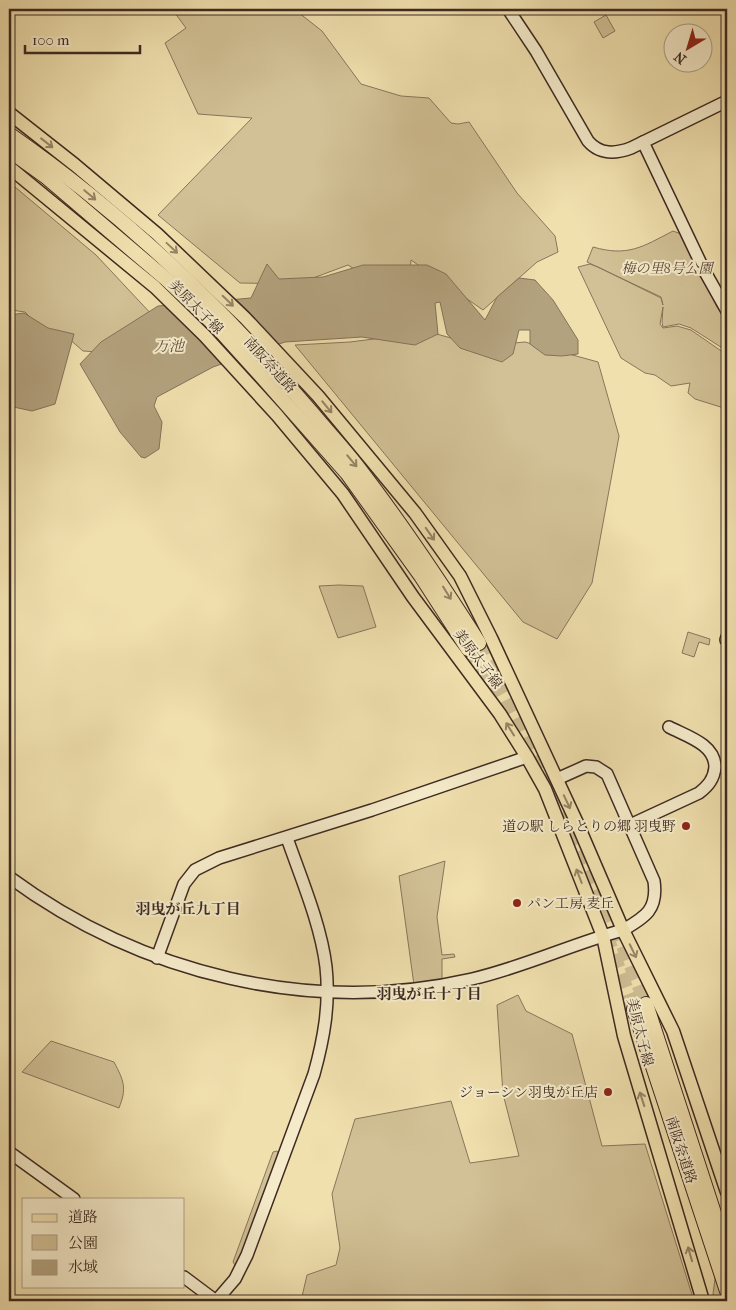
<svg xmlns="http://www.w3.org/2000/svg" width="736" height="1310" viewBox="0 0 736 1310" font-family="'IM FELL French Canon','Noto Serif JP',serif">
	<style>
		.green { fill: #d2c196; stroke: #88765c }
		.water { fill: #b3a27e; stroke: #847259 }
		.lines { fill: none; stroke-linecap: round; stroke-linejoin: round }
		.highway-tunnel { stroke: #ccbc92; stroke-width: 14; stroke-dasharray: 14 7; stroke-linecap: butt }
		.secondary-casing { stroke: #3d2a21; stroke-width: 14 }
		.primary-casing { stroke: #3d2a21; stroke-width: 15 }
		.highway-casing { stroke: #3d2a21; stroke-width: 16 }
		.secondary { stroke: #f5ebca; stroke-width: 11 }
		.primary { stroke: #f0e0ae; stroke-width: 12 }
		.highway { stroke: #f0e0ae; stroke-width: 14 }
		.oneway { stroke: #968568 }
		.poi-dot { fill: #8f2418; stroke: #f5ebca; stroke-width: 2 }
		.labels { text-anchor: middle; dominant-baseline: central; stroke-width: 4; stroke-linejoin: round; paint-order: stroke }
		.park-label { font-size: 14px; font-style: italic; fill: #5b4838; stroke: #f5ebca }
		.street-label { font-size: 14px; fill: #3d2a21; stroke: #f5ebca }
		.poi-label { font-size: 14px; fill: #3d2a21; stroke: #f5ebca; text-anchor: end }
		.water-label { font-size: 15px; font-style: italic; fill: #604e3d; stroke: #f5ebca }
		.neighbourhood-label { font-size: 15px; font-weight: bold; fill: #3d2a21; stroke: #f5ebca }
	</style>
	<rect width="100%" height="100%" fill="#f0e0ae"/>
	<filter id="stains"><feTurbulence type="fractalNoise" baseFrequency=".004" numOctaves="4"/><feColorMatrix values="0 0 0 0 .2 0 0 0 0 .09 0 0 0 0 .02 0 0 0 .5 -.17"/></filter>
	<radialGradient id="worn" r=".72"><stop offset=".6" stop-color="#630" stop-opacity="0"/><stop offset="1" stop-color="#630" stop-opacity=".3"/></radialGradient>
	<!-- green -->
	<g class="green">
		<path d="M172,9h122l28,22 39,53 40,12 28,2 22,25 7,1 11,-2 48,71 38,43 3,16 -21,10 -54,48 -72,-50 -2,23 -20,8 -41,-26 -51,19 -57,-1 -82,-68 94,-97 -54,-4 -33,-71 21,-15z"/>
		<path d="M606,15l9,16 -12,7 -9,-16z"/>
		<path d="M9,182l87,73 59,63 -56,34 -16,-1 -16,-14 -27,-9 -15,-16 -14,-2 -2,1z"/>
		<path d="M673,231l8,3 36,73 10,13v31l-36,-23 -12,-4 -16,3 -1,-5 1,-15 -3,17 3,4 14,-2 14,4 36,25v54l-32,-10 -7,-6 2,-10 -19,3 -16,-11 -10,-2 -24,-15 -43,-91 12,-3 8,3 63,31 2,7 -2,-8 -74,-35 6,-15c35,10 49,0 80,-16z"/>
		<path d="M429,332l52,14 44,-4 73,20 21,74 -27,147 -35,56 -34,-17 -228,-277 55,-3z"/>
		<path d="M339,585l24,1 13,41 -38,11 -19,-52z"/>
		<path d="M688,632l22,7 -1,6 -10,-3 -5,15 -12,-4z"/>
		<path d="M445,861l-8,56 5,38 12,-1 1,3 -13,2v22l-28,4 -15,-109z"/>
		<path d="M518,995l8,16 46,23 30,112 43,-2 49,157h-393l6,-26 29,-10 4,-17 -8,-54 23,-75 96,-18 19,62 49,-7 -16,-62 -6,-89z"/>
		<path d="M51,1041l63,21c10,19 13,26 5,46l-97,-36z"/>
		<path d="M277,1151l3,4 -41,109 -4,1 -2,-3 40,-110z"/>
		<path d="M727,1196v105h-13l-1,-7 11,-83z"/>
	</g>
	<!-- water -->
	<g class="water">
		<path d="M267,264l12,15 44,-2 40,-12h64l19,9 39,46 12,-23 22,-19 16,2 18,20 25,40v14l-16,2 -17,-1 -15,-11v-14h-11l-6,24 -11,8 -42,-14 -13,-14 -7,-32 -5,1 3,31 -23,11 -53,-8 -77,5 -72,25 -56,30 -3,9 8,16 -3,27 -14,9 -4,-1 -21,-25 -40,-68 21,-22 57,-36 93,-8z"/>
		<path d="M24,313l24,15 26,6 -19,70 -23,7 -23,-5v-91z"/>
	</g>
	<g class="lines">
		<!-- highway-tunnel -->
		<g class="highway-tunnel">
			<path d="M479,643l44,85 90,192 33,84"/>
			<path d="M468,649l33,60"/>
			<path d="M606,935l28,74"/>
		</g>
		<defs>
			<g id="secondary">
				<path d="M508,9l28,42 52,90c12,14 27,13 43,7l96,-47"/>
				<path d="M643,142l61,128 23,41"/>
				<path d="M726,640l1,-3"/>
				<path d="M630,825l69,-32c9,-7 15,-14 16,-26 0,-23 -29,-31 -46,-40"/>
				<path d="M9,877c132,97 302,139 463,102 52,-12 100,-35 151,-49 23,-13 35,-21 31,-49l-47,-107 -11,-7 -10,-1 -29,13"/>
				<path d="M157,958l27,-74 11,-14 24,-12 153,-48 155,-53"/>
				<path d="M9,1152l65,47"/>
				<path d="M184,1277l32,24"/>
				<path d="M216,1301l19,-22 12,-24 67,-181c10,-36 16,-70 12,-107 -5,-42 -25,-89 -39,-129"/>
			</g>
			<g id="primary">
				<path d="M9,113l66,52 82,69 88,84 73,78 97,117 45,63 31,62 86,185 46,107 50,101 54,161"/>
				<path d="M9,167l146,120 50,49 72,79 66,79 70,103 87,117 27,43 18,32 58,147 21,100 79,265"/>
			</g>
			<g id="highway">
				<path d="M9,134c113,79 215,175 304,280 15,18 30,34 44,52 44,57 84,117 122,177"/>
				<path d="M9,150l36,26 121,103 52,49 47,52 82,93 74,103 47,73"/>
				<path d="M646,1004l81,249"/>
				<path d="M634,1009l93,282"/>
			</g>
		</defs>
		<!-- secondary casing -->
		<use href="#secondary" class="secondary-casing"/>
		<!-- primary casing -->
		<use href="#primary" class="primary-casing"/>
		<!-- highway casing -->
		<use href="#highway" class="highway-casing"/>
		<!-- secondary -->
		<use href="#secondary" class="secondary"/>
		<!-- primary -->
		<use href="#primary" class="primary"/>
		<!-- highway -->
		<use href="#highway" class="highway"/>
	</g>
	<!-- one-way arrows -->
	<defs><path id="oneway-shaft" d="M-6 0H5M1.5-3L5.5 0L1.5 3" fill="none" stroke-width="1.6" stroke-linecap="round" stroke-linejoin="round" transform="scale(1.25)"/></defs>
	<g class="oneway">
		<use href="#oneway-shaft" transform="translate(47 143) rotate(38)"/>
		<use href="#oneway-shaft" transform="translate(90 195) rotate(40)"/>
		<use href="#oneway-shaft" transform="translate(172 248) rotate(43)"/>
		<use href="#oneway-shaft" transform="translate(228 301) rotate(44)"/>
		<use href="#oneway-shaft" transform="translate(327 407) rotate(50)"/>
		<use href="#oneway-shaft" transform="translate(352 461) rotate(50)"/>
		<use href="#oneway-shaft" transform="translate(430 534) rotate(55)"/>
		<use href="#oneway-shaft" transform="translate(447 593) rotate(58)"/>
		<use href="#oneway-shaft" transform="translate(510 729) rotate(-122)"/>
		<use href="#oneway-shaft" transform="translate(567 802) rotate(65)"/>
		<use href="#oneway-shaft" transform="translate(579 876) rotate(-111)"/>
		<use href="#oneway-shaft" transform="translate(633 951) rotate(64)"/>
		<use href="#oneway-shaft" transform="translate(642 1099) rotate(-108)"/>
		<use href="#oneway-shaft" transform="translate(690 1254) rotate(-106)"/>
	</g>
	<!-- markers -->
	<g class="poi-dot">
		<circle cx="686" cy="826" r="5"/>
		<circle cx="517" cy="903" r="5"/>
		<circle cx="608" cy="1092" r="5"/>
	</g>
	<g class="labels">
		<!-- park labels -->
		<g class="park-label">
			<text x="667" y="268">梅の里8号公園</text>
		</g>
		<!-- street labels -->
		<g class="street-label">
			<text transform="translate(196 307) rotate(45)">美原太子線</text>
			<text transform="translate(270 365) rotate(48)">南阪奈道路</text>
			<text transform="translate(478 659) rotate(53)">美原太子線</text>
			<text transform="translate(640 1032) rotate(76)">美原太子線</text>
			<text transform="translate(681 1150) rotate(72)">南阪奈道路</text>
		</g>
		<!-- poi labels -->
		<g class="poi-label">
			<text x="676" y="826">道の駅 しらとりの郷 羽曳野</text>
			<text x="527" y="903" text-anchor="start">パン工房 麦丘</text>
			<text x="598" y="1092">ジョーシン羽曳が丘店</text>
		</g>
		<!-- water labels -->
		<g class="water-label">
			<text x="169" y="346">万池</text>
		</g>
		<!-- neighbourhood labels -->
		<g class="neighbourhood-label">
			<text x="188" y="909">羽曳が丘九丁目</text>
			<text x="429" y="994">羽曳が丘十丁目</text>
		</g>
	</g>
	<!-- margin -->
	<rect width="736" height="1310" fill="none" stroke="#f0e0ae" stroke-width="30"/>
	<rect x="10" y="10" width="716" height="1290" fill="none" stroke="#3d2a21" stroke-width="2.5"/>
	<rect x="15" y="15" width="706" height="1280" fill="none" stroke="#3d2a21"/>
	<!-- legend -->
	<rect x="22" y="1198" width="162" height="90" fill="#f5ebca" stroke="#ab9e86"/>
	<rect x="32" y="1214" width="25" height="8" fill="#f0e0ae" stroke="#ab9e86"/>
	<text x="68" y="1222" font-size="15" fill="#3d2a21">道路</text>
	<rect x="32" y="1235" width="25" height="15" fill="#d2c196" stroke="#ab9e86"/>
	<text x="68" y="1248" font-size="15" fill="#3d2a21">公園</text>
	<rect x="32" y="1260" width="25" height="15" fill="#b3a27e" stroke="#ab9e86"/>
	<text x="68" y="1272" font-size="15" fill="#3d2a21">水域</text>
	<!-- north arrow -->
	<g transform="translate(688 48) rotate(218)"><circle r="24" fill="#f5ebca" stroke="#ab9e86"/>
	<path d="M0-4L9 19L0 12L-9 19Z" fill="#8f2418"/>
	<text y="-8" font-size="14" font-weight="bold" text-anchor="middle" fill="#3d2a21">N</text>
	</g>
	<!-- scale -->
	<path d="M25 45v8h115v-8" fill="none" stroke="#3d2a21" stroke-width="2.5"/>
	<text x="32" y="45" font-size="15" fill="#3d2a21" stroke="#f5ebca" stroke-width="4" paint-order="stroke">100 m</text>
	<rect width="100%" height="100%" filter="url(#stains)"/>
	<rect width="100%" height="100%" fill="url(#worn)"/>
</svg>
